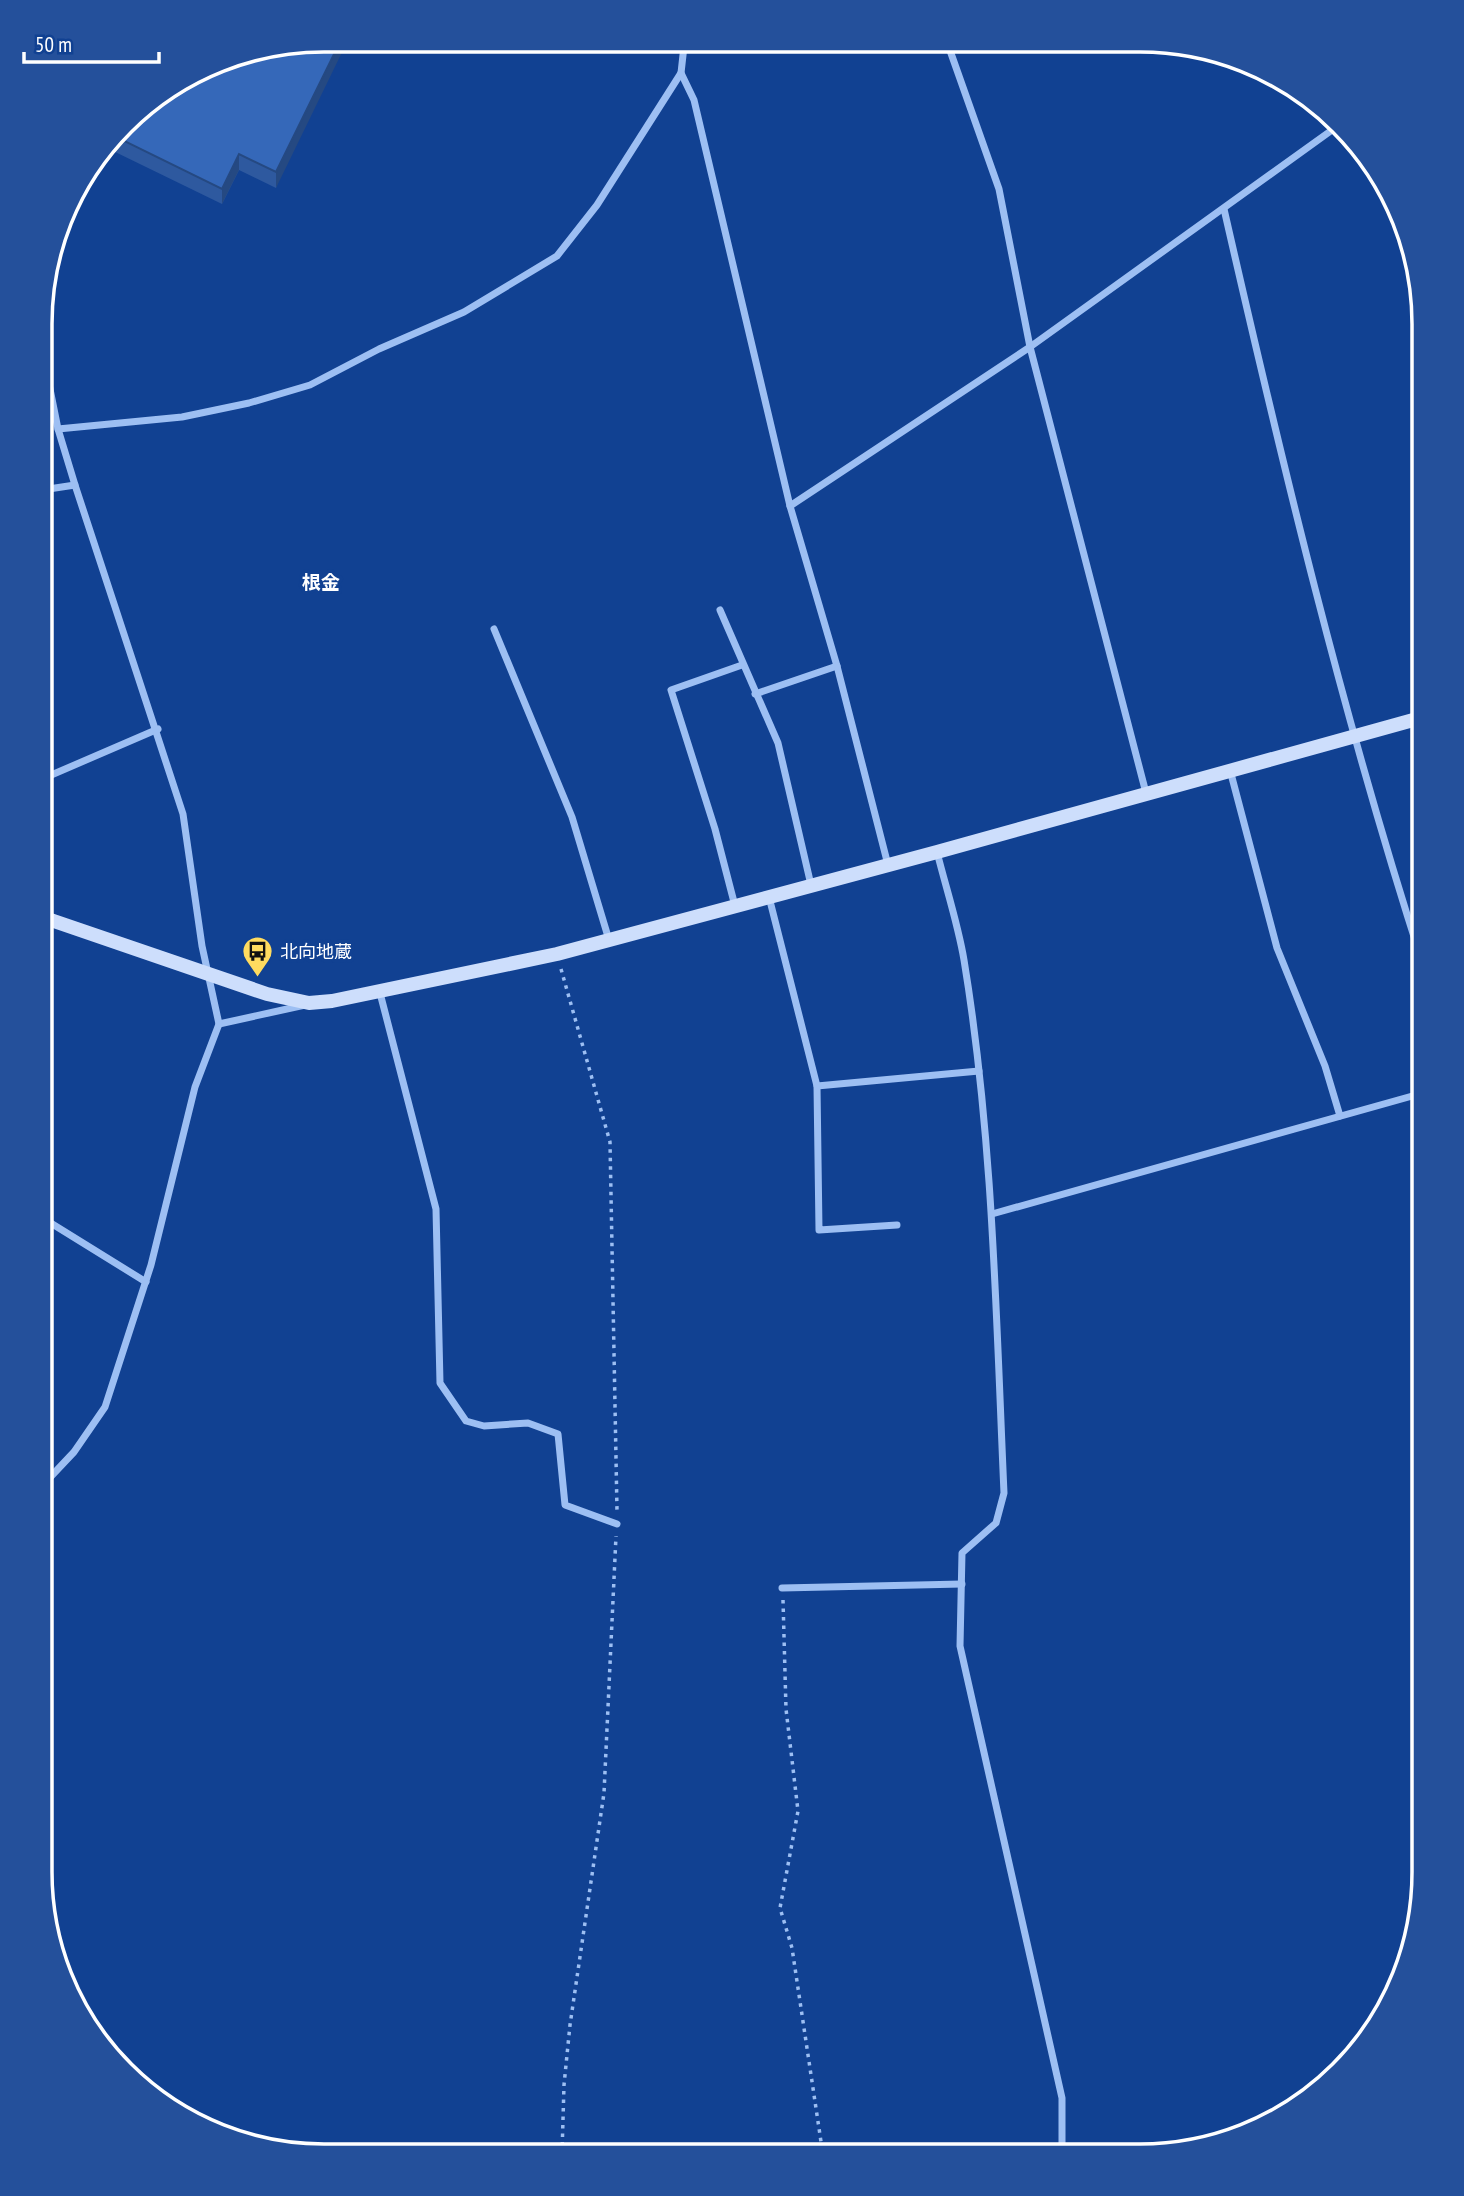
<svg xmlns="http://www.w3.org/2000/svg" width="1464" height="2196" viewBox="0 0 1464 2196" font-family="'PT Sans Narrow','Noto Sans JP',sans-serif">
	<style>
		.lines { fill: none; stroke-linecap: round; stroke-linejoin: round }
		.path { stroke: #9dbff3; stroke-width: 3.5; stroke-dasharray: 3.5 5; stroke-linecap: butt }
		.street { stroke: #9dbff3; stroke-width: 7 }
		.secondary { stroke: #cddefc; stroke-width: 14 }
		.wall { fill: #2e599f }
		.shaded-wall { fill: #254982 }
		.building { fill: #3568b9; stroke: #254982; stroke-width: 2 }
		.labels { text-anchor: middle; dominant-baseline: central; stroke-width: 7; stroke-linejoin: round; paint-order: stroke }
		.poi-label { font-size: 18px; fill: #fff; stroke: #114192; text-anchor: start }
		.neighbourhood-label { font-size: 19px; font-weight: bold; fill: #fff; stroke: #114192 }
		.rim { fill: none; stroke: #fff; stroke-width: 3.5 }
	</style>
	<rect width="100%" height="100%" fill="#114192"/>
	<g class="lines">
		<!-- path -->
		<g class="path">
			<path d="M561,969l49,173 7,369"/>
			<path d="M783,1600l3,109 12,102 -18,97 12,40 31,207"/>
			<path d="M562,2154l2,-69 6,-60 34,-232 12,-257"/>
		</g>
		<!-- street -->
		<g class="street">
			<path d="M947,42l52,147 31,158 116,446"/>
			<path d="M681,73l13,27 96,406 47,160 51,199"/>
			<path d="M1224,209c58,254 119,508 199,756"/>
			<path d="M58,429l124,-12 67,-14 61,-18 69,-36 85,-37 93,-56 40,-51 84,-132 3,-27 4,-5"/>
			<path d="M42,490l33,-5"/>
			<path d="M790,506l240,-159 309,-222"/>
			<path d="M720,610l58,133 33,142"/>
			<path d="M494,629l78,188 37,123"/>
			<path d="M755,694l82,-28"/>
			<path d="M1230,770l47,178 48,118 15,50"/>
			<path d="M42,779l116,-50"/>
			<path d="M937,852c9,36 21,72 27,108 29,176 32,355 40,533l-8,30 -34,30 -2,93 102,452v58"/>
			<path d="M769,897l48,189"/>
			<path d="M735,906l-20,-77 -44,-139 71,-25"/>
			<path d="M380,993l56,216 4,174 26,38 18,5 44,-3 30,11 7,71 52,19"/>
			<path d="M219,1024l86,-19"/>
			<path d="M992,1214l431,-121"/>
			<path d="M41,1217l105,65"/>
			<path d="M897,1225l-78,5 -2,-144 162,-15"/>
			<path d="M41,1487l33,-35 31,-45 46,-142 44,-178 24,-63 -17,-78 -19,-132 -108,-329 -17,-56 -15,-75"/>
			<path d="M782,1588l180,-4"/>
		</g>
		<!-- secondary -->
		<path class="secondary" d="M42,917l225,77 42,9 23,-2 225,-47 380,-102 487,-135"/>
	</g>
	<!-- wall -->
	<path class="wall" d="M324,40l-48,148 -37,-18 -17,34 -115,-56 30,-38z"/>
	<!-- shaded-wall -->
	<g class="shaded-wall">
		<path d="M341,40h7l-72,148v-16z"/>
		<path d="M239,154v16l-17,34v-15z"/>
	</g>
	<!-- building -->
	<path class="building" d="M324,40h17l-65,132 -37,-18 -17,35 -106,-52 21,-27 96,-55z"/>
	<!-- icons -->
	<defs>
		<symbol id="bus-pin" viewBox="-11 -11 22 30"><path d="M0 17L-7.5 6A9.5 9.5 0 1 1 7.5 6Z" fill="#ffdb5f" stroke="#114192"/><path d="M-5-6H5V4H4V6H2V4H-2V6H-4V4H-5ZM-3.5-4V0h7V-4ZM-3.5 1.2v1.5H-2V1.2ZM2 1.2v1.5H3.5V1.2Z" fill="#111"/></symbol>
	</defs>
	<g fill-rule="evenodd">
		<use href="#bus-pin" x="240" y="934" width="35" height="47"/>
	</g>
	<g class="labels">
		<!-- poi labels -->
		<g class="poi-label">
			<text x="280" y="951">北向地蔵</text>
		</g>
		<!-- neighbourhood labels -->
		<g class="neighbourhood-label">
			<text x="321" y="582">根金</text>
		</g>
	</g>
	<!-- crop -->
	<path d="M0 0H1464V2196H0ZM324 52H1140A272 272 0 0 1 1412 324V1872A272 272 0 0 1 1140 2144H324A272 272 0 0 1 52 1872V324A272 272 0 0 1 324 52Z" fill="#24509b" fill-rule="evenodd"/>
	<path class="rim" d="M324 52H1140A272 272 0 0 1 1412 324V1872A272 272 0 0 1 1140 2144H324A272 272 0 0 1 52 1872V324A272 272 0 0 1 324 52Z"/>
	<!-- scale -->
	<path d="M24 52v10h135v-10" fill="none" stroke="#ffffff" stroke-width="3.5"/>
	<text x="35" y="52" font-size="21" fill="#ffffff" stroke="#114192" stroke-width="5" paint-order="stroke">50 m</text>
</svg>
